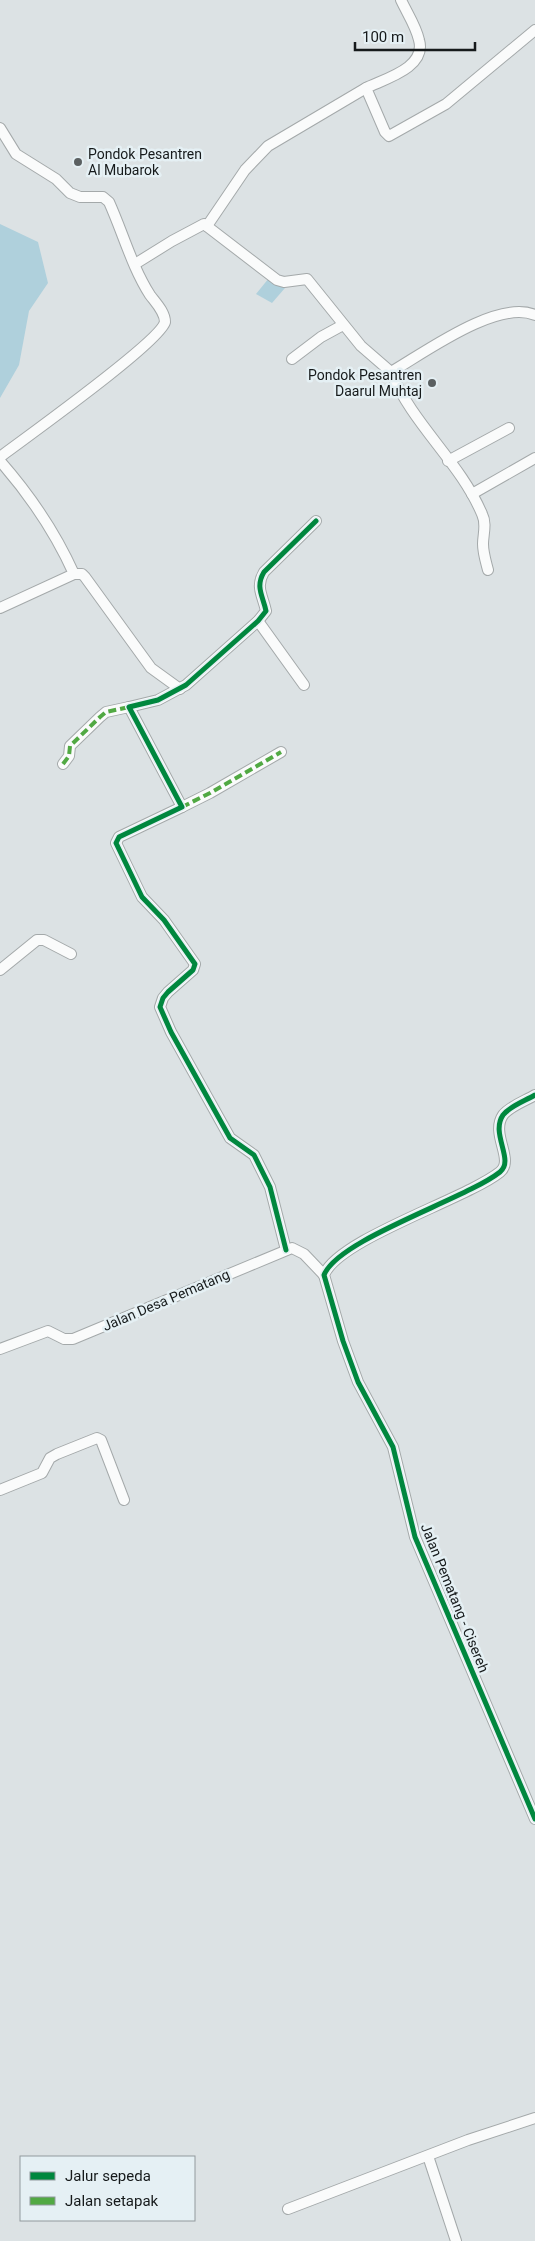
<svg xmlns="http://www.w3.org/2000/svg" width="535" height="2241" viewBox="0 0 535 2241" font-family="Roboto,sans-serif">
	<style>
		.green { fill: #afd0dc }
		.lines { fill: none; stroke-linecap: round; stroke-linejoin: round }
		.minor-casing { stroke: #a4a9aa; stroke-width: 12 }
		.minor { stroke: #fafbfb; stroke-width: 10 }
		.quiet { stroke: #51a943; stroke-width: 4; stroke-dasharray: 8 4; stroke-linecap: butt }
		.cycleway-casing { stroke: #e5f0f4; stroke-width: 8 }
		.cycleway { stroke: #00873e; stroke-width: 5 }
		.poi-dot { fill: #5b6061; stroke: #e5f0f4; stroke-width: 2 }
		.labels { text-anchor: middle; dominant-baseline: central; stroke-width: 5; stroke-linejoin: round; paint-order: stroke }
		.poi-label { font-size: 14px; fill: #161a1b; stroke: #e5f0f4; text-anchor: start }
		.street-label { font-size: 14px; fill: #161a1b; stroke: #e5f0f4 }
	</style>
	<rect width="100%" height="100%" fill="#dce2e4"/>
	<!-- green -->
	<g class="green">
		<path d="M0,224l38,18 10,41 -19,28 -10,54 -19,33v5z"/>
		<path d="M269,278l16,10 -13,15 -16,-9z"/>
	</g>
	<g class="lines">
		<defs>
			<g id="minor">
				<path d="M401,0c6,13 15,26 18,40 8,28 -35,39 -53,48l19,44 4,4 57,-32 89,-74"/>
				<path d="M0,128l16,26 40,25 14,14 10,4h23l6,5c14,31 23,65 41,93 6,8 15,17 15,27 -5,20 -140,116 -165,135"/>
				<path d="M207,226l38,-56 23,-24 98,-58"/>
				<path d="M135,264l37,-23 32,-17 73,56 7,2 23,-3 54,67 30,26"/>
				<path d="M292,359l29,-22 22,-12"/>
				<path d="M391,372c22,53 69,90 91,142 5,10 1,20 1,30 0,9 3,18 5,26"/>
				<path d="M391,372c33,-19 106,-73 144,-57"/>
				<path d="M0,461c29,33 56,73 74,113l-74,34"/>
				<path d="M448,461l61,-33"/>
				<path d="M472,494l63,-36"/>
				<path d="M74,574h8l3,3 66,91 29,21"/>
				<path d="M258,621l46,64"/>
				<path d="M63,764l6,-8 1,-10 30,-29 6,-5 23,-5"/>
				<path d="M182,807l28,-14 71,-41"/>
				<path d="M0,970l37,-30h7l27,14"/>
				<path d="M535,1095c-10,6 -25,11 -32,20 -13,19 12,45 -3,57 -34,27 -162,67 -176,103l19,66 15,41 35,65 22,90 120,282"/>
				<path d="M286,1250l-16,-63 -16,-32 -24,-17 -59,-106 -11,-25 3,-9 5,-6 25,-22 2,-6 -31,-44 -22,-23 -26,-54 3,-6 63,-30 -53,-100 29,-7 28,-15 72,-64 8,-10c-3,-15 -11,-24 -2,-39l52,-51"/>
				<path d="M0,1349l48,-18 16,8h9l219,-91 12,6 20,21"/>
				<path d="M0,1490l42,-17 8,-15 7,-4 40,-16 4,2 23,60"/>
				<path d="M428,2156l28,85"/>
				<path d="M288,2209l180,-69 67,-22"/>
			</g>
		</defs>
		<!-- minor casing -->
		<use href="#minor" class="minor-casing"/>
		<!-- minor -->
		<use href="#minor" class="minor"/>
		<!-- quiet -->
		<g class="quiet">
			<path d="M63,764l6,-8 1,-10 30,-29 6,-5 23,-5"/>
			<path d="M182,807l28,-14 71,-41"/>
		</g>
		<defs>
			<g id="cycleway">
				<path d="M535,1095c-10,6 -25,11 -32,20 -13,19 12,45 -3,57 -34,27 -162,67 -176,103l19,66 15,41 35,65 22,90 120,282"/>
				<path d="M286,1250l-16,-63 -16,-32 -24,-17 -59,-106 -11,-25 3,-9 5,-6 25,-22 2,-6 -31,-44 -22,-23 -26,-54 3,-6 63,-30 -53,-100 29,-7 28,-15 72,-64 8,-10c-3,-15 -11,-24 -2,-39l52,-51"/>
			</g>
		</defs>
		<!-- cycleway casing -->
		<use href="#cycleway" class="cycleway-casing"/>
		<!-- cycleway -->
		<use href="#cycleway" class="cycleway"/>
	</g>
	<!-- markers -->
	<g class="poi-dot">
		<circle cx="78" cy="162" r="5"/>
		<circle cx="432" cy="383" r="5"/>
	</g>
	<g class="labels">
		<!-- poi labels -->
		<g class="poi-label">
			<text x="88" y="154">Pondok Pesantren<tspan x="88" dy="16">Al Mubarok</tspan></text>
			<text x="422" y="375" text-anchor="end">Pondok Pesantren<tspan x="422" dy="16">Daarul Muhtaj</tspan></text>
		</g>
		<!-- street labels -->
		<g class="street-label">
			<text transform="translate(166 1300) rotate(-23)">Jalan Desa Pematang</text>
			<text transform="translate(455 1598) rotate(68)">Jalan Pematang - Cisereh</text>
		</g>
	</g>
	<!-- legend -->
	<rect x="20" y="2156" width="175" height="65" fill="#e5f0f4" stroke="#929a9d"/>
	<rect x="30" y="2172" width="25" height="8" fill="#00873e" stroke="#929a9d"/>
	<text x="65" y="2181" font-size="15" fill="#161a1b">Jalur sepeda</text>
	<rect x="30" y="2197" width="25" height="8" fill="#51a943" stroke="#929a9d"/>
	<text x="65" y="2206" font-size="15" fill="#161a1b">Jalan setapak</text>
	<!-- scale -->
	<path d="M355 42v8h120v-8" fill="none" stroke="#161a1b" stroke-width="2.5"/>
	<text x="362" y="42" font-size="15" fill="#161a1b" stroke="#e5f0f4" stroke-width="4" paint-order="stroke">100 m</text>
</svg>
